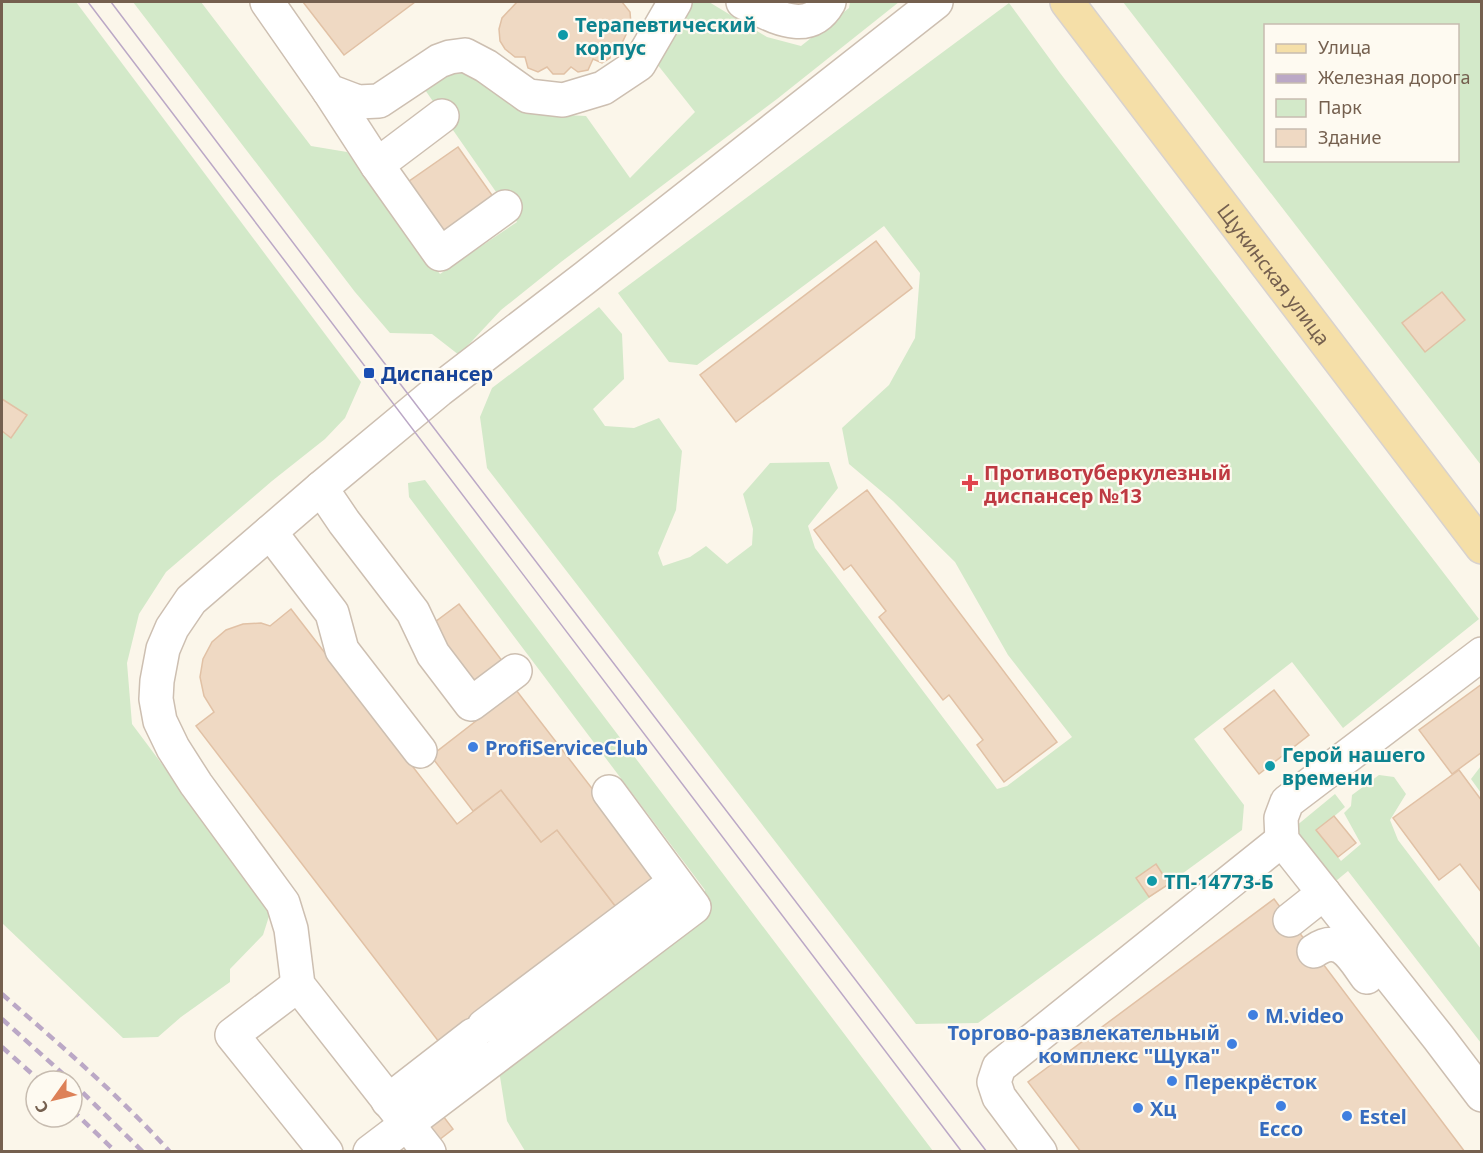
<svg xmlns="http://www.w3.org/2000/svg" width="1483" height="1153" viewBox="0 0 1483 1153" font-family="'Noto Sans',sans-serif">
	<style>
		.green { fill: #d3e9c9; fill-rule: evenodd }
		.building { fill: #efd9c3; stroke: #e1c1a5; stroke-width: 1.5 }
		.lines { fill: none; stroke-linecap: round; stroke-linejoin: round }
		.minor-casing { stroke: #cdbfb1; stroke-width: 36 }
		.major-casing { stroke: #d8d2ce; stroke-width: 36 }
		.minor { stroke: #fff; stroke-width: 33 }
		.major { stroke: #f5dfa8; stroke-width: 33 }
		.tram { stroke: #bba8c6; stroke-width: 1.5 }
		.rail { stroke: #bba8c6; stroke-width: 4.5; stroke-dasharray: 9 6; stroke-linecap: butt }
		.culture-dot { fill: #0f9aa8; stroke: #fefaf1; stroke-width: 2 }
		.transit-dot { fill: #1a4fb4; stroke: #fefaf1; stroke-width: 2 }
		.health-dot { fill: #e0444e; stroke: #fefaf1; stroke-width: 2 }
		.shop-dot { fill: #3f7fe0; stroke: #fefaf1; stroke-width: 2 }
		.labels { text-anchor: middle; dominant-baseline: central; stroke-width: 4.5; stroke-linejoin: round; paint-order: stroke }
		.culture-label { font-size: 20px; font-weight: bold; fill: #0d838f; stroke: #fefaf1; text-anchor: start }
		.street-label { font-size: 20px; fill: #75604f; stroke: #fefaf1 }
		.transit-label { font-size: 20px; font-weight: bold; fill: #164399; stroke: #fefaf1; text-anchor: start }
		.health-label { font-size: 20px; font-weight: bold; fill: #be3a42; stroke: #fefaf1; text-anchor: start }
		.shop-label { font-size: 20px; font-weight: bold; fill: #366cbe; stroke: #fefaf1; text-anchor: start }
	</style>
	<rect width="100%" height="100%" fill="#fbf6ea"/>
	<!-- green -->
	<g class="green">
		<path d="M2,2h74l285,380 -16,36 -20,21 -53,42 -106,91 -27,42 -12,49 5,61 139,186 -8,25 -33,34v13l-49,35 -23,20 -35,1 -121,-115z"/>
		<path d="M133,2h68l110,144 36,6 93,122 77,-52 -94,-135 31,-24 71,50 61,3 44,62 65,-66 -42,-53 37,-57h19l58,35 34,9 48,-38 1,-6h49l-122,97 -216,163 -60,48 -42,45 -27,-21 -42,-1 -35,-41z"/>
		<path d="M1123,2h358v463zM1266,26h192v134h-192z"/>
		<path d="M1009,3l51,70 419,546 -136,109 -51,-66 -98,77 50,66 -2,25 -264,193 -62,1 -429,-556 -7,-51 12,-29 107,-81 23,27 2,45 -31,30 12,17 29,2 25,-10 23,33 -6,59 -18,43 5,13 27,-9 16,-11 21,18 25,-19 1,-16 -10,-35 27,-31 59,-1 9,26 -30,38 7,22 182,241 10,-3 65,-49 -64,-82 -53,-93 -62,-61 -44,-37 -7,-36 47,-43 26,-47 5,-65 -36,-47 -187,139 -28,-3 -51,-69z"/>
		<path d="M425,480l467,617 41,54h-408l-18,-30 -9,-57 204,-158 3,-16 -296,-393 -1,-14z"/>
		<path d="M1481,766v27l-10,-14z"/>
		<path d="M1379,775l15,2 12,17 -16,26 8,20 83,109v94l-133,-172 -17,14 -41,-54 45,-37 10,13 -28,24 24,30 20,-17 -17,-31 7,-7 1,-11z"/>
	</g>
	<!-- building -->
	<g class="building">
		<path d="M303,2h112l-71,53z"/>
		<path d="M517,2h105l8,10 1,12 -10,21 -10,2 -1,11 -8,5 -9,-4 -5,11 -10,2 -7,-5 -7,7h-11l-6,-7 -9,5 -10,-4 -3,-11h-10l-10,-8 -5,-8 -1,-12 3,-11z"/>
		<path d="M775,2h33l-5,11z"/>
		<path d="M458,147l36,51 -52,37 -37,-51z"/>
		<path d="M876,241l36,47 -176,134 -36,-47z"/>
		<path d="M1442,292l23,28 -40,32 -23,-29z"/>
		<path d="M2,399l25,16 -16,23 -9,-7z"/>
		<path d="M867,490l190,252 -53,40 -27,-37 6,-5 -34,-45 -6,5 -64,-83 7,-6 -35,-46 -7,5 -30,-40z"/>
		<path d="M459,604l44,58 -32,24 -44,-58z"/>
		<path d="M291,609l166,215 44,-34 40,52 16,-12 59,77 -177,135 -243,-316 18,-14 -10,-16 -4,-19 3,-18 9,-17 14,-12 17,-6 18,-1 9,3z"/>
		<path d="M1482,684v68l-30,22 -33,-44z"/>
		<path d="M516,690l142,184 -42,33 -59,-77 -16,12 -40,-52 -28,21 -42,-55z"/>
		<path d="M1274,690l35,45 -50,39 -35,-45z"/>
		<path d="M1459,770l23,31v92l-22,-29 -21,16 -46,-62z"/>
		<path d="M1334,816l22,27 -18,14 -22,-27z"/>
		<path d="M1156,864l13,20 -20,13 -13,-19z"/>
		<path d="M1274,899l191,253h-384l-53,-70z"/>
		<path d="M440,1112l13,17 -14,11 -13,-17z"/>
	</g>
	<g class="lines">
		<defs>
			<g id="minor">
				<path d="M267,2l62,89 29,11 21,-1 60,-40 11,-4 15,-2 21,11 42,30 35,4 40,-12 36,-24 36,-62"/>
				<path d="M743,2c28,12 65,37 86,0"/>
				<path d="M329,91l48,74 63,89 65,-47"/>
				<path d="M377,165l65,-49"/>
				<path d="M321,488l23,34 69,90 20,42 38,50 44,-33"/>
				<path d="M270,532l62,81 10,37 78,101"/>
				<path d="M1482,654l-195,148 -6,16 1,22 156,197 44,58"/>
				<path d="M1290,920l34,-27"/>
				<path d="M1314,951c27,-19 39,7 53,26"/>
				<path d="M298,985l-66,50 94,117"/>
				<path d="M484,1026l191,-144"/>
				<path d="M388,1101l85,-66"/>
				<path d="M370,1152l324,-245 -85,-115"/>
				<path d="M429,1152l-131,-167 -7,-56 -8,-26 -87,-119 -23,-36 -13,-27 -4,-22 1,-18 6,-32 9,-21 19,-28 130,-112 118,-98 147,-113 350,-275"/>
				<path d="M1040,1152l-41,-55 -5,-15 5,-15 283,-227"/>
			</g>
			<g id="major">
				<path id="s1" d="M1067,2l415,545"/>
			</g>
		</defs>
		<!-- minor casing -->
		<use href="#minor" class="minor-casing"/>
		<!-- major casing -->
		<use href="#major" class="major-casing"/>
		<!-- minor -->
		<use href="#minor" class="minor"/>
		<!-- major -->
		<use href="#major" class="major"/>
		<!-- tram -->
		<g class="tram">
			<path d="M88,2l874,1150"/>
			<path d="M111,2l258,341 618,809"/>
		</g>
		<!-- rail -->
		<g class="rail">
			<path d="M2,994c58,51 116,100 168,158"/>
			<path d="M2,1019l69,62"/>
			<path d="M2,1047l38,34"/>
			<path d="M72,1082l71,70"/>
			<path d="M72,1110l44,42"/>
		</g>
	</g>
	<!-- markers -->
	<g class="culture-dot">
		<circle cx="563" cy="35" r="6"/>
		<circle cx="1270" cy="766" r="6"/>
		<circle cx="1152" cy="881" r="6"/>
	</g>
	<rect class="transit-dot" x="363" y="367" width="12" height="12" rx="3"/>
	<path class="health-dot" d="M967 474h6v6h6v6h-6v6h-6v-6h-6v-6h6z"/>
	<g class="shop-dot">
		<circle cx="473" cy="747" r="6"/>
		<circle cx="1253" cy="1015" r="6"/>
		<circle cx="1232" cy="1044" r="6"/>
		<circle cx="1172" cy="1081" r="6"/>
		<circle cx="1281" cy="1106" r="6"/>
		<circle cx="1138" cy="1108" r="6"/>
		<circle cx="1347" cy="1116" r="6"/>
	</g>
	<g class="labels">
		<!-- culture labels -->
		<g class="culture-label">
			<text x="575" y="24">Терапевтический<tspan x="575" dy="23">корпус</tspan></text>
			<text x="1282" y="754">Герой нашего<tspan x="1282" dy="23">времени</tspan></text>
			<text x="1164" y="881">ТП-14773-Б</text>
		</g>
		<!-- street labels -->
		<g class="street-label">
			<text stroke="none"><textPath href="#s1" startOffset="342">Щукинская улица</textPath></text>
		</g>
		<!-- transit labels -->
		<g class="transit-label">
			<text x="381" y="373">Диспансер</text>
		</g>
		<!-- health labels -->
		<g class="health-label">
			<text x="984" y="472">Противотуберкулезный<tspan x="984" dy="23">диспансер №13</tspan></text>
		</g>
		<!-- shop labels -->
		<g class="shop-label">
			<text x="485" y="747">ProfiServiceClub</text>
			<text x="1265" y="1015">M.video</text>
			<text x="1220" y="1032" text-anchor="end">Торгово-развлекательный<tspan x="1220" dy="23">комплекс "Щука"</tspan></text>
			<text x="1184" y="1081">Перекрёсток</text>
			<text x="1150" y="1108">Хц</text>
			<text x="1359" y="1116">Estel</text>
			<text x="1281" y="1128" text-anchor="middle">Ecco</text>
		</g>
	</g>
	<!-- border -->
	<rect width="1483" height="1153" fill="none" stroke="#75604f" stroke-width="6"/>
	<!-- legend -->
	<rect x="1264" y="24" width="195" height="138" fill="#fefaf1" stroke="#c7bcb0" stroke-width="1.5"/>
	<rect x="1276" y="44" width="30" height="9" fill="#f5dfa8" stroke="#c7bcb0" stroke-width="1.5"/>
	<text x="1318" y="54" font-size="18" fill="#75604f">Улица</text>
	<rect x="1276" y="74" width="30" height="9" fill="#bba8c6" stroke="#c7bcb0" stroke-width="1.5"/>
	<text x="1318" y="84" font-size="18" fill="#75604f">Железная дорога</text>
	<rect x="1276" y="99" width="30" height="18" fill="#d3e9c9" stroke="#c7bcb0" stroke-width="1.5"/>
	<text x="1318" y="114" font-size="18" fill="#75604f">Парк</text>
	<rect x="1276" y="129" width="30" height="18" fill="#efd9c3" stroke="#c7bcb0" stroke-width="1.5"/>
	<text x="1318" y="144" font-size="18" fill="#75604f">Здание</text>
	<!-- north arrow -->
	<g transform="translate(54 1099) rotate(236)"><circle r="28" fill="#fefaf1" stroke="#c7bcb0" stroke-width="1.5"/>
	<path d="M0-4.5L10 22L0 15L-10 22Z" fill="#dd8158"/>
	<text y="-9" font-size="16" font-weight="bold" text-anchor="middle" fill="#75604f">С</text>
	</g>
</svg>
